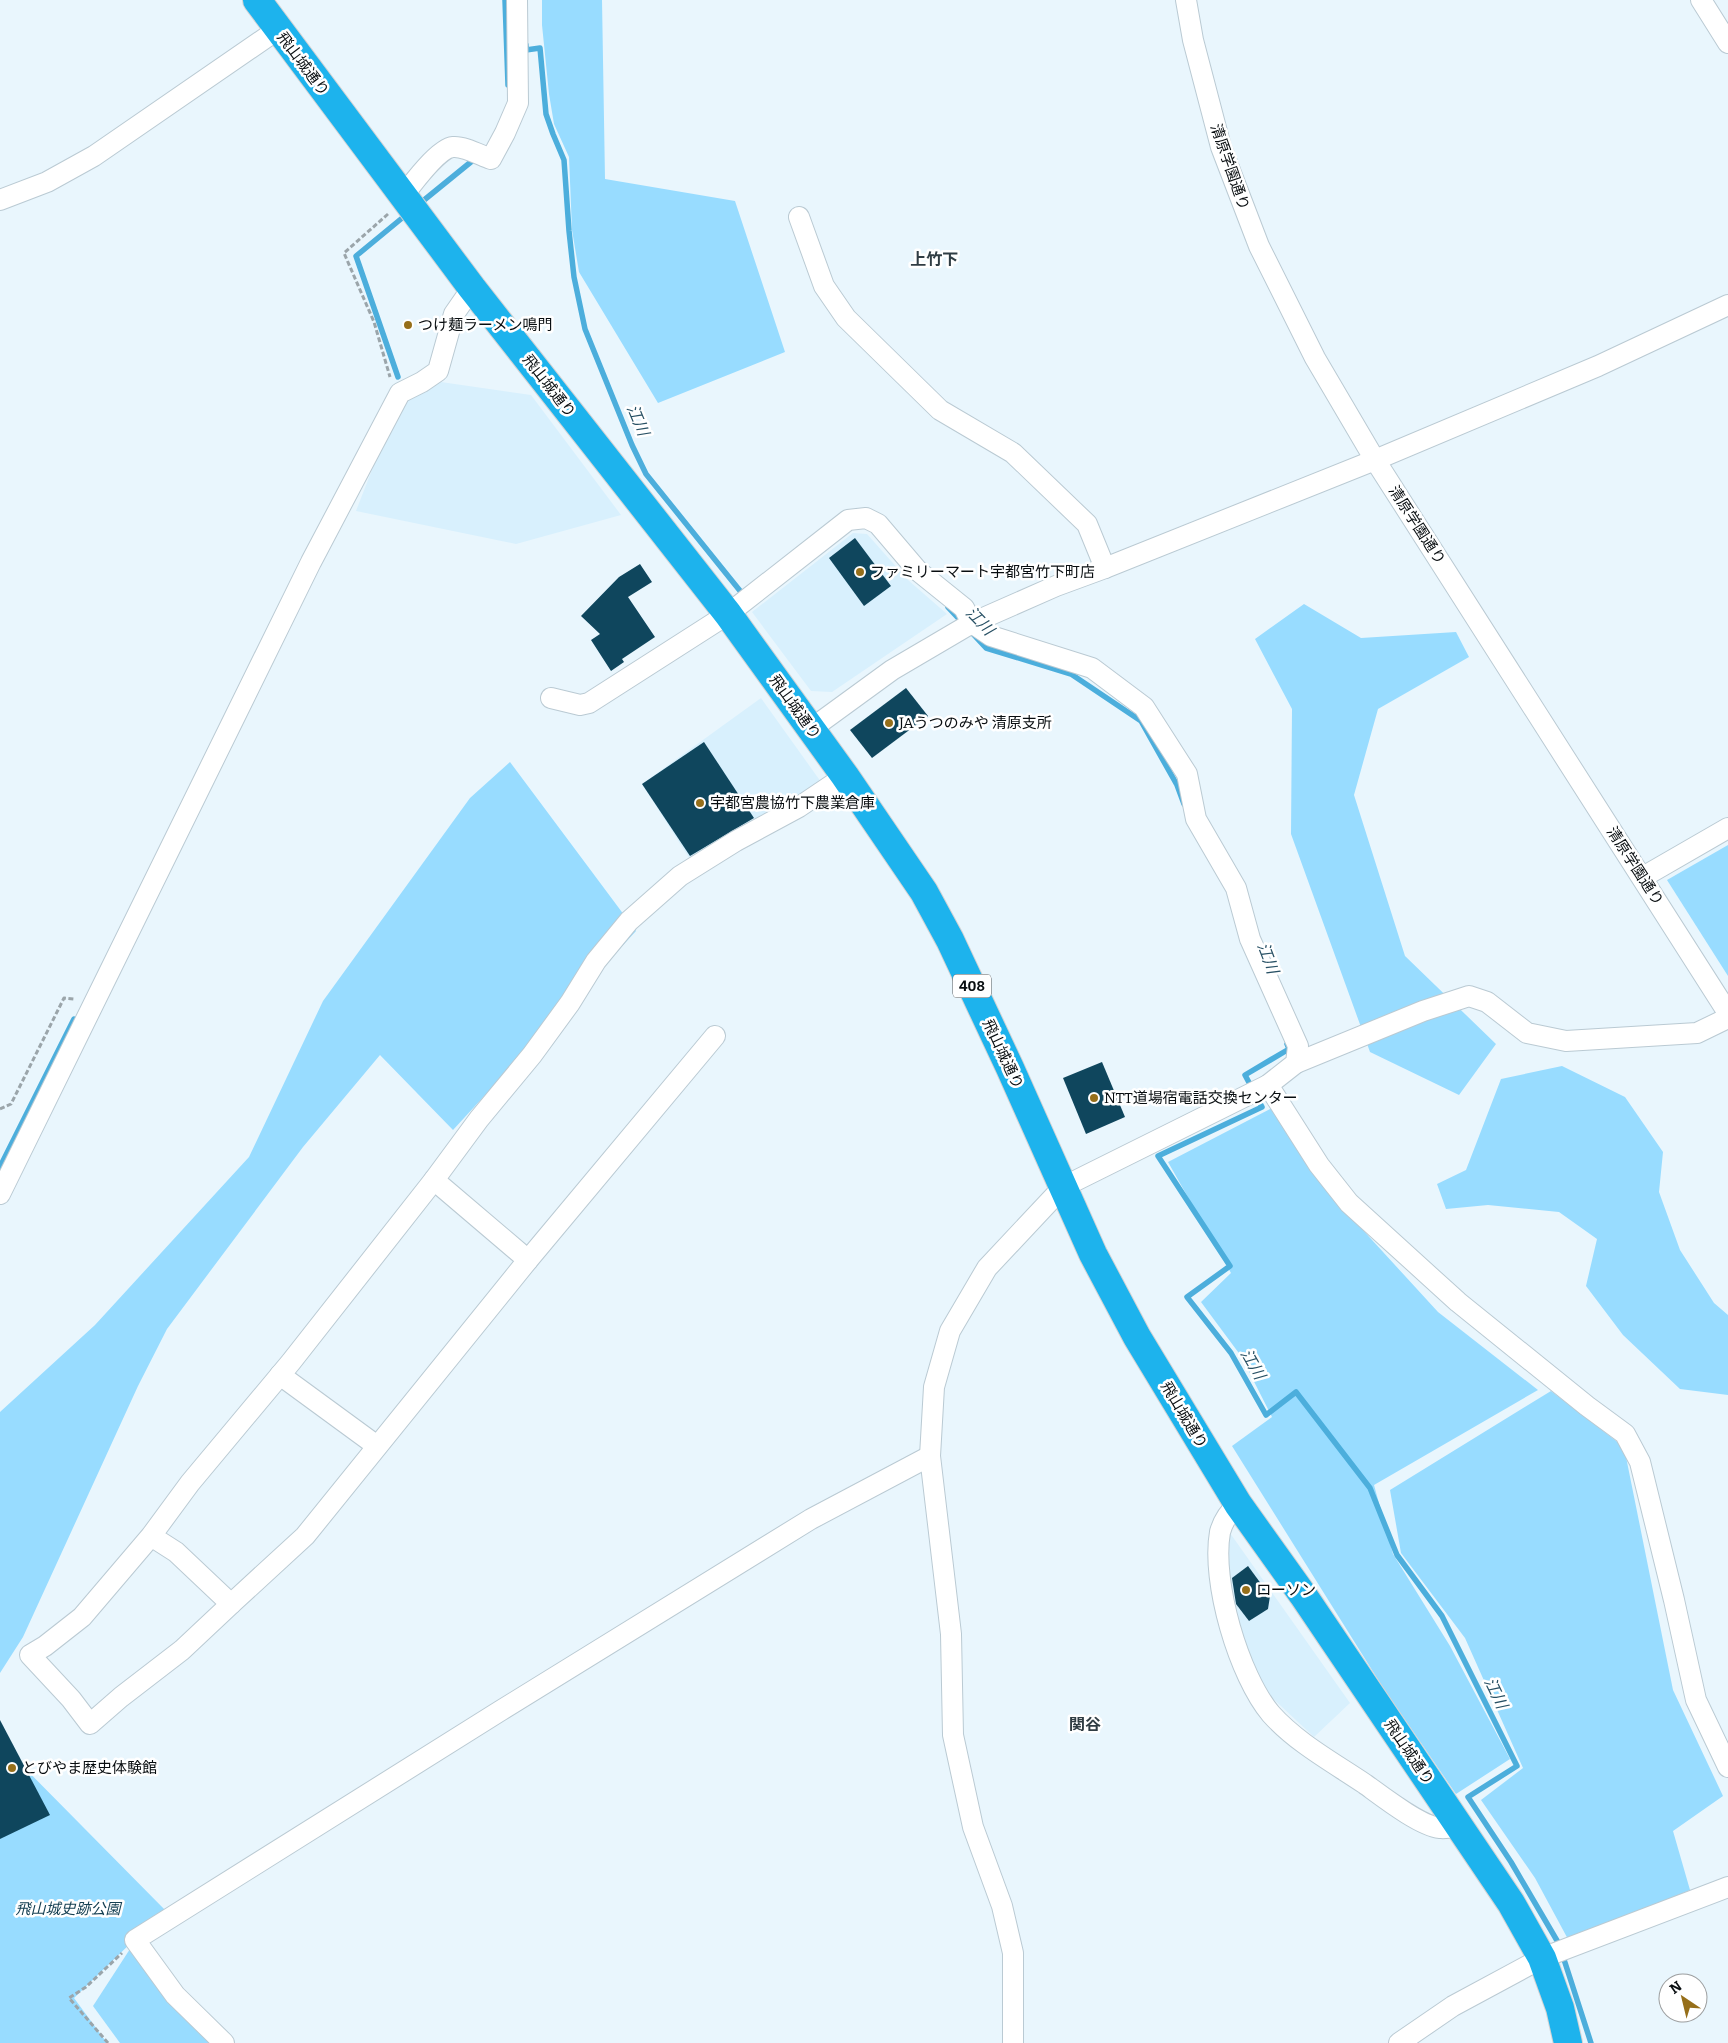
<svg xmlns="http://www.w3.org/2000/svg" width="1728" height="2043" viewBox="0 0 1728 2043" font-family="Bitter,'Noto Sans JP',serif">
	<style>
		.built { fill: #d8f0fd }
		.green { fill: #98dcff }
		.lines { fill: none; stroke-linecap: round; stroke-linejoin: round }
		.stream { stroke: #4caedc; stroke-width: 5.5 }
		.building { fill: #0f465d }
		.minor-casing { stroke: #bacad3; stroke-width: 22 }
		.highway-casing { stroke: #d3d3d4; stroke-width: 30 }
		.path { stroke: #9ba5aa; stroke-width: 3; stroke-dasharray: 5 2.5; stroke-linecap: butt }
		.minor { stroke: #fff; stroke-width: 20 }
		.highway { stroke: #1db3ed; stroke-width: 28 }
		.poi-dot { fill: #966f1a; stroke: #fff; stroke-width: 2 }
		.labels { text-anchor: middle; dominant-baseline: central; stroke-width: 5; stroke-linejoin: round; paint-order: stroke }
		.shield { fill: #fff; stroke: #525658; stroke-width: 1 }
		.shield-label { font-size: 14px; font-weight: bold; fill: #080d10 }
		.street-label { font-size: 15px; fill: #080d10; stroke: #fff }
		.poi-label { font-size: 15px; fill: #080d10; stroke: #fff; text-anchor: start }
		.park-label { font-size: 15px; font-style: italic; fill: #164053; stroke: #fff }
		.neighbourhood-label { font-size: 16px; font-weight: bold; fill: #303d44; stroke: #fff }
		.water-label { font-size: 16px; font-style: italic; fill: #275064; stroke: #fff }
	</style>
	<rect width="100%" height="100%" fill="#e9f6fd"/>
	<!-- built -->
	<g class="built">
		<path d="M434,381l97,14 90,120 -105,29 -160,-33 33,-85 20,-28z"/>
		<path d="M853,533l14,1 41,46 39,34 -115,78 -21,-1 -59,-79z"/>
		<path d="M761,698l65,91 -131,78 -53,-83z"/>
		<path d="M1225,1526l125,177 -36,34 -48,-45 -38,-56z"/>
	</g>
	<!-- green -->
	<g class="green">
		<path d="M542,0h60l3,179 130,22 50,151 -127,51 -79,-131 -7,-42 -3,-73 -15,-33 -5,-30 -7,-69z"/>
		<path d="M1304,604l57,34 95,-6 13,25 -91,52 -24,86 51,161 91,88 -37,51 -89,-43 -79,-218 1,-125 -37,-70z"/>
		<path d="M510,762l126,169 -183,199 -73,-75 -77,92 -136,182 -29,57 -115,251 -23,36v-261l95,-87 154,-168 74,-156 147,-203z"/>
		<path d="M1728,845v131l-61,-96z"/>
		<path d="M1562,1066l63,31 38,55 -4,40 21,58 34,53 14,12v80l-48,-6 -57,-54 -37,-49 11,-47 -38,-27 -71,-7 -42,4 -9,-25 29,-14 35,-91z"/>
		<path d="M1274,1107l66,98 98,107 100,78 -164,95 19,69 57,92 60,113 -54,35 -74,-108 -150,-240 40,-29 -31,-61 -40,-54 30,-29 -63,-111z"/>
		<path d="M1551,1391l73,56 49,243 50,106 -50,35 17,59 -121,51 -34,-63 -54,-78 42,-32 -58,-130 -64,-85 -11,-63z"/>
		<path d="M0,1743l165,167 -91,88 33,45h-107z"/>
		<path d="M130,1949l90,94h-100l-27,-37z"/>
	</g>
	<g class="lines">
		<!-- stream -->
		<g class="stream">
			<path d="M505,0l3,85"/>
			<path d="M526,45v5l14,-2 6,66 7,20 11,26 5,71 5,46 11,52 47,116 14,29 99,123"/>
			<path d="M418,205l59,-48"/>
			<path d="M398,377l-42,-121 51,-42"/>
			<path d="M948,607l14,15"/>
			<path d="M973,634l13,14 85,26 70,47 36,64 7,19"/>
			<path d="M1287,1044l2,5 -44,26 17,32 -104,49 72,110 -43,31 44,56 35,62 30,-23 74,96 27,67 45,61 75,150 -49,31 43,65 48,82 32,99"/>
			<path d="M0,1167l74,-148"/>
		</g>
	</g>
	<!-- building -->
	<g class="building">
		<path d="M855,538l36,48 -27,20 -35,-48z"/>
		<path d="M640,564l12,18 -24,15 27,40 -33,22 2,3 -13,9 -20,-31 9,-6 -19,-18 38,-39z"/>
		<path d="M906,688l22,28 -56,42 -22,-28z"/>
		<path d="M704,742l50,76 -64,38 -48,-72z"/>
		<path d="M1102,1062l23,55 -39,17 -23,-56z"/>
		<path d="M1248,1566l22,30 -2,13 -19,12 -13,-17 -4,-26z"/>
		<path d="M0,1720l50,95 -50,24z"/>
	</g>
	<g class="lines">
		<defs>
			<g id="minor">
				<path d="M1186,0l7,40 28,107 38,99 56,112 60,102 353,553"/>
				<path d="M1701,0l27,43"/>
				<path d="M403,196c9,-12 36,-48 50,-49 11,-1 27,8 38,12l14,-26 13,-30 -1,-103"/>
				<path d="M0,200l47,-18 47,-26 183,-126"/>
				<path d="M799,217l25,69 22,32 94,92 73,43 74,71 18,44"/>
				<path d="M551,698l29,7 9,-2 139,-89 120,-94 18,-2 12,6 40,47 46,37 8,15 19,13 101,32 52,39 43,67 9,45 40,69 14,51 48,107 -2,17 -28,22 -205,102 -76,81 -37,63 -16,56 -4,69 21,178 2,101 20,92 29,79 11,47v90"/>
				<path d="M811,729l81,-59 80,-47 84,-37 49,-18 270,-108 223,-94 130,-61"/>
				<path d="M1643,877l85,-49"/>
				<path d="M1296,1063l127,-52 46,-15 18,6 40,31 39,8 131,-8 31,-15"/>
				<path d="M1268,1085l51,80 30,38 109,99 129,104 38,28 15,28 34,138 22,100 32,67"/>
				<path d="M434,1180l94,80"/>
				<path d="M0,1194l311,-632 89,-169 22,-11 16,-11 16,-57 18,-26"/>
				<path d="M280,1375l97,71"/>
				<path d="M1238,1504c-8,7 -15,17 -18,28 -9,50 19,144 51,182 26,29 63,49 94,70 18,13 55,42 75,44 6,1 13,-1 19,-2"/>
				<path d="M151,1536l25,16 55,52 -49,46 -61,47 -31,27 -19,-25 -41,-44 15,-9 37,-29 69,-81 39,-53 101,-121 143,-182 45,-61 53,-64 38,-52 26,-42 33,-40 51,-45 56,-35 63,-34 46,-31"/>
				<path d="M231,1604l74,-68 223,-276 187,-224"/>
				<path d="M224,2043l-49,-48 -40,-55 365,-229 311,-192 119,-63"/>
				<path d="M1399,2043l54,-37 89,-48 186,-71"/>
			</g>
			<path id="highway" d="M257,0l215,288 256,326 117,162 79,116 26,48 60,128 83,186 44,83 101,167 65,91 208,308 31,55 18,50 8,35"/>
		</defs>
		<!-- minor casing -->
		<use href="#minor" class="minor-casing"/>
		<!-- highway casing -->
		<use href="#highway" class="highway-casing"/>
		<!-- path -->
		<g class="path">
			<path d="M388,214l-44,39 30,69 16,55"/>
			<path d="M0,1109l11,-5 53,-106 10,1"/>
			<path d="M108,2043l-39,-45 17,-11 36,-34"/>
		</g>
		<!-- minor -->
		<use href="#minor" class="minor"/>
		<!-- highway -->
		<use href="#highway" class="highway"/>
	</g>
	<!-- markers -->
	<g class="poi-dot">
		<circle cx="408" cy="325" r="5"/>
		<circle cx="860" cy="572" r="5"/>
		<circle cx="889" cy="723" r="5"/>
		<circle cx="700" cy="803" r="5"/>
		<circle cx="1094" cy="1098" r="5"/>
		<circle cx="1246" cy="1590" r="5"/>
		<circle cx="12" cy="1768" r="5"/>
	</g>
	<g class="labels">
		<!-- shield labels -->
		<rect class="shield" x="953" y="974.5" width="38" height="23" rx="4"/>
		<g class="shield-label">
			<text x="972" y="986">408</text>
		</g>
		<!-- street labels -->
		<g class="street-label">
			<text transform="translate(303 64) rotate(53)">飛山城通り</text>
			<text transform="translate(1230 167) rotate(71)">清原学園通り</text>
			<text transform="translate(549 386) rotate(52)">飛山城通り</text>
			<text transform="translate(1417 525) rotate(57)">清原学園通り</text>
			<text transform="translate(795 707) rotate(54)">飛山城通り</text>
			<text transform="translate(1635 866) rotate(57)">清原学園通り</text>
			<text transform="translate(1003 1054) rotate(65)">飛山城通り</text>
			<text transform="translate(1184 1415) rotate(59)">飛山城通り</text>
			<text transform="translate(1409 1752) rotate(56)">飛山城通り</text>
		</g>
		<!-- poi labels -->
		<g class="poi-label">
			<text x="418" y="325">つけ麺ラーメン鳴門</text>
			<text x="870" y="572">ファミリーマート宇都宮竹下町店</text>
			<text x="899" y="723">JAうつのみや 清原支所</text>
			<text x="710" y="803">宇都宮農協竹下農業倉庫</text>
			<text x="1104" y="1098">NTT道場宿電話交換センター</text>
			<text x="1256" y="1590">ローソン</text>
			<text x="22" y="1768">とびやま歴史体験館</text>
		</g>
		<!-- park labels -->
		<g class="park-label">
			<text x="68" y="1909">飛山城史跡公園</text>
		</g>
		<!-- neighbourhood labels -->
		<g class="neighbourhood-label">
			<text x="934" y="259">上竹下</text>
			<text x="1085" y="1724">関谷</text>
		</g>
		<!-- water labels -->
		<g class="water-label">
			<text transform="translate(638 420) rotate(67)">江川</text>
			<text transform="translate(980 621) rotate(46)">江川</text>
			<text transform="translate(1268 958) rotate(69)">江川</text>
			<text transform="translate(1253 1364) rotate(60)">江川</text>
			<text transform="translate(1496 1693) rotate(64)">江川</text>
		</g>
	</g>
	<!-- north arrow -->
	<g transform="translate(1683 1998) rotate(325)"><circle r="24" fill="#ffffff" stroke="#9c9e9f"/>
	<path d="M0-4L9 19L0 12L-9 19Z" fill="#966f1a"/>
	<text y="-8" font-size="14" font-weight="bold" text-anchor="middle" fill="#080d10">N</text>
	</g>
</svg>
